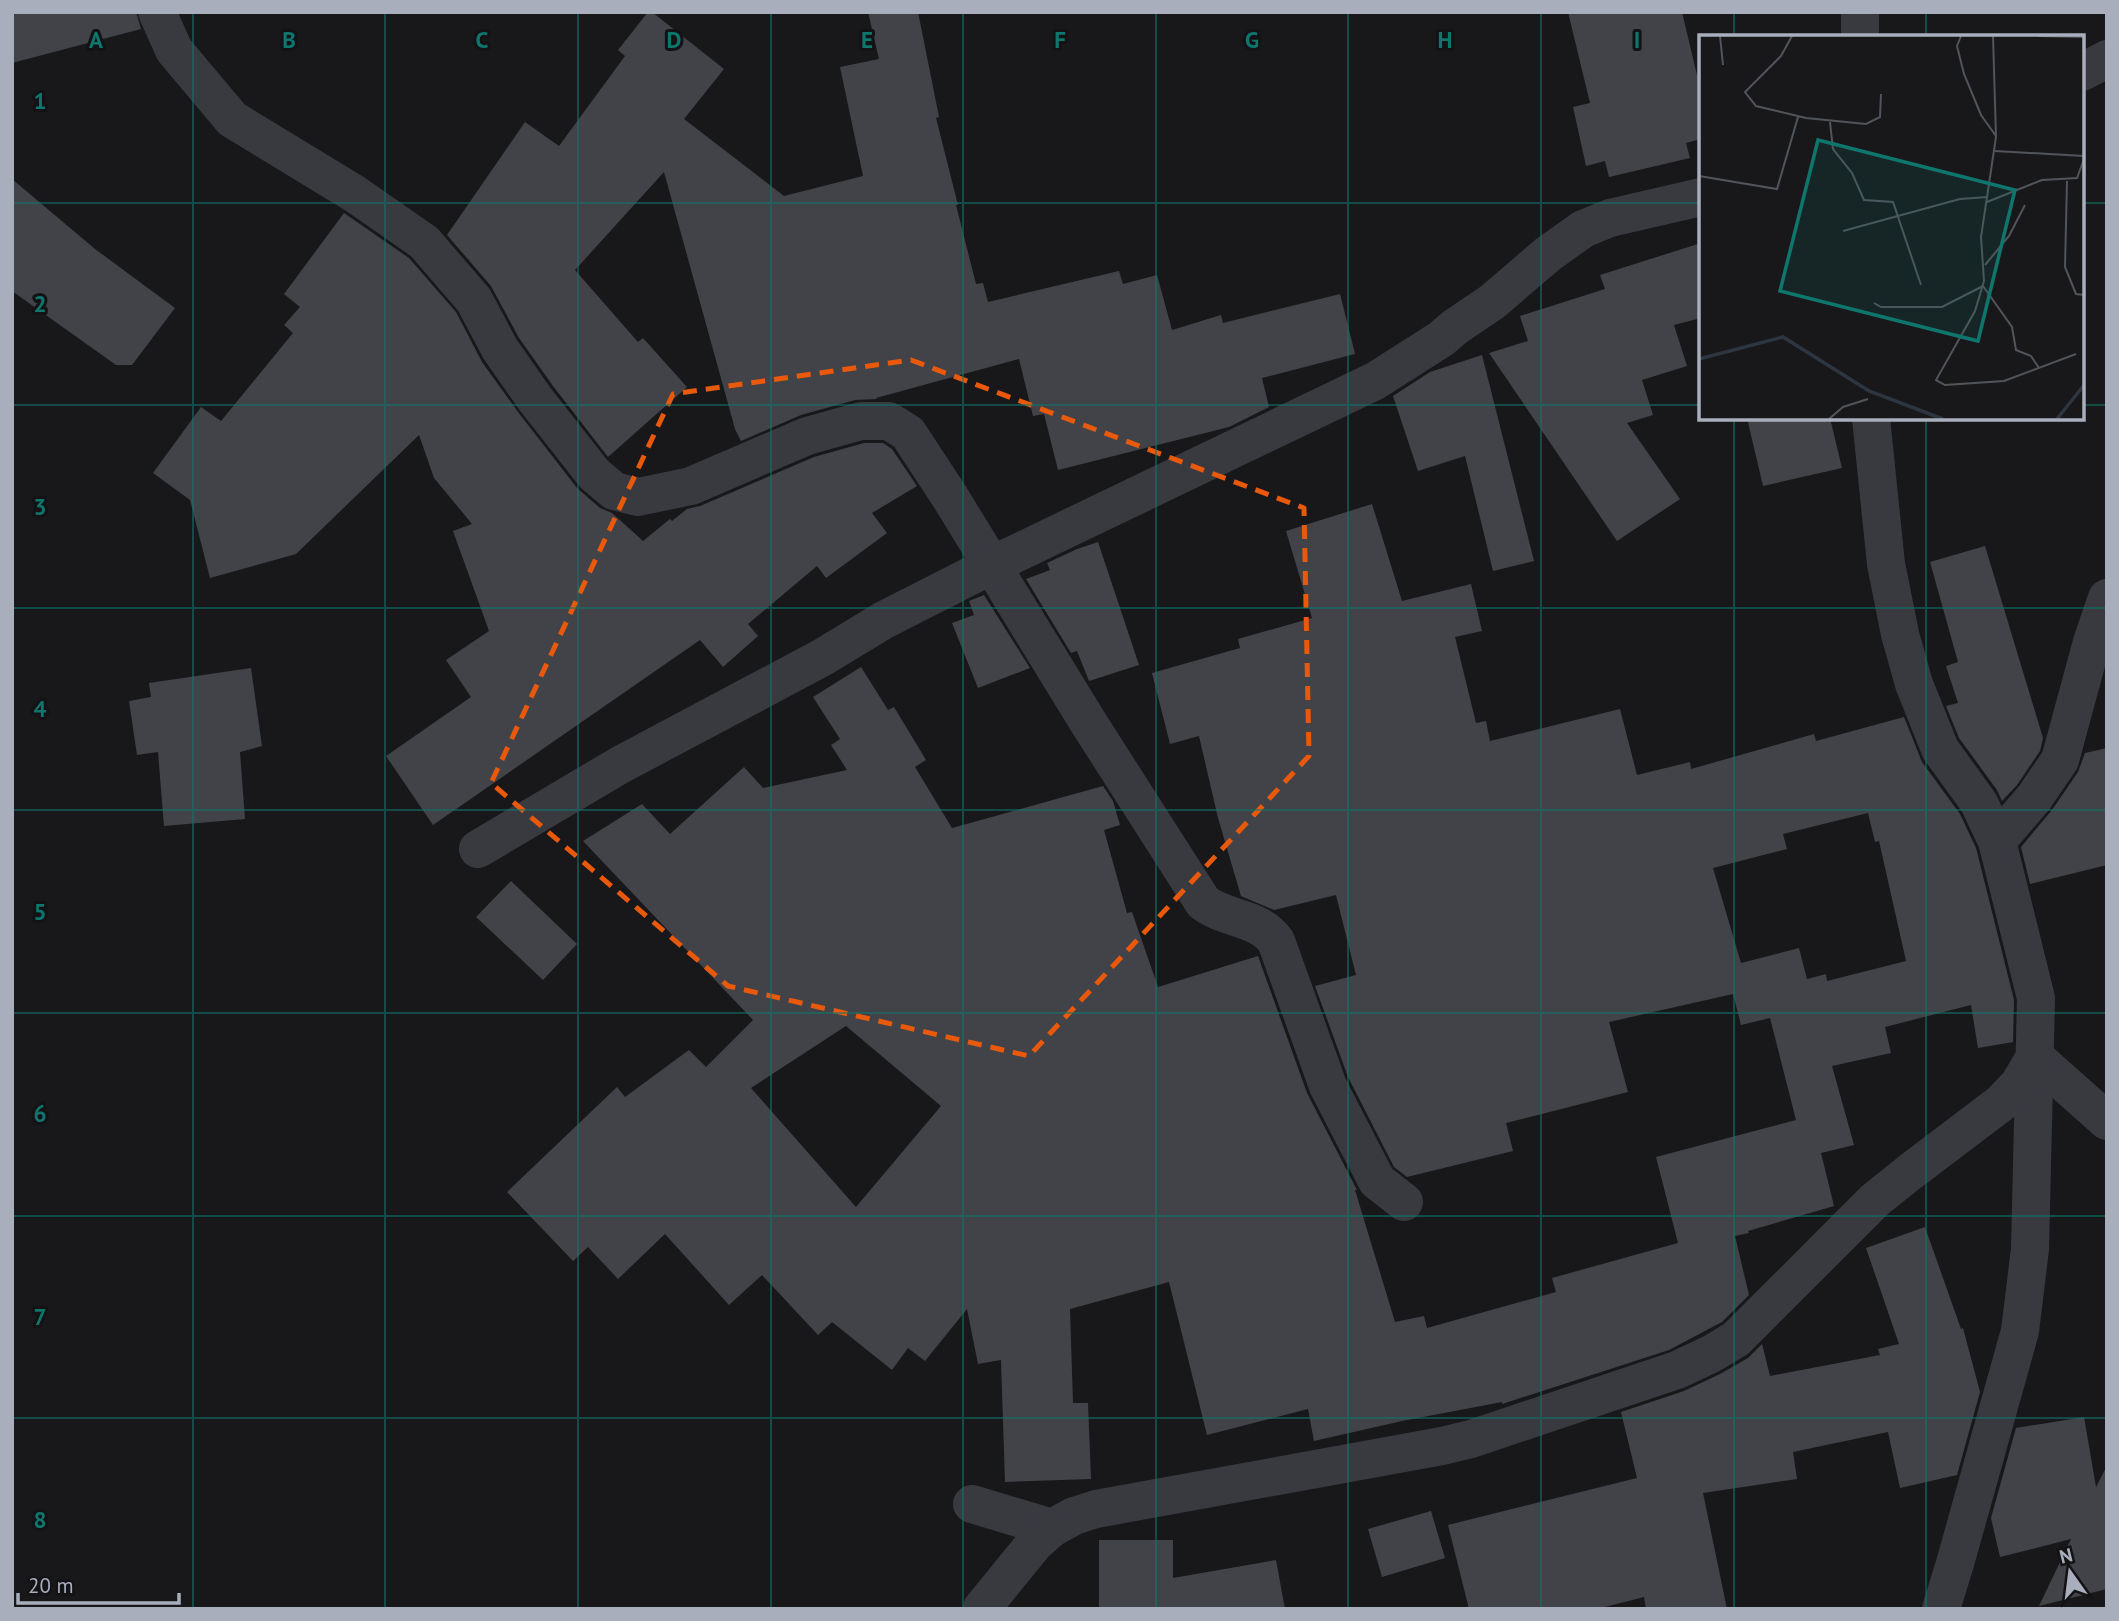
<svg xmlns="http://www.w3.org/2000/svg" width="2119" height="1621" viewBox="0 0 2119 1621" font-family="'PT Sans',sans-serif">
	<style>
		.building { fill: #424348; fill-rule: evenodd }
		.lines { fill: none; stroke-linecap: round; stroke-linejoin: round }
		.minor { stroke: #393a40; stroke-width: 38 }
		.marked { fill: none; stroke: #e8590c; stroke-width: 5; stroke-dasharray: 14 9; stroke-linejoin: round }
		.grid { fill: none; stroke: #0f766e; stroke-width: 2; stroke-opacity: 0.55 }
		.inset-river { fill: none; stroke: #2d3640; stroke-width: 3.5 }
		.inset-road { fill: none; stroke: #52545b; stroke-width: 2 }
		.view { fill: #0f766e; fill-opacity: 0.15; stroke: #0f766e; stroke-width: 3.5 }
		.inset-edge { fill: none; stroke: #a9aebc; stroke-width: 3.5 }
		.grid-label { font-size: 23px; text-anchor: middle; font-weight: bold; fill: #0f766e; stroke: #131316; stroke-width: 6; stroke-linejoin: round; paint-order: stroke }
	</style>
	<rect width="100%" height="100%" fill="#18181b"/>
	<!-- building -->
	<g class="building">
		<path d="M12,12h124l5,17 -129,34z"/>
		<path d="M648,12h4l72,57 -40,50 100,77 79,-20 -23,-109 39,-8 -11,-47h50l21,105 -3,1 22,87h-2l20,79 7,-1 5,19 131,-31 4,13 34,-9 15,55 49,-15 2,8 117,-29 15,60 -93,24 7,29 -40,20 -171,43 -14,-56 -11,2 -14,-57 -143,39 1,1 -22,1 -54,15 -60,26 -6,-12 -71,-257 -89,98 63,72 5,-4 44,49 -79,70 -55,-71 -34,-48 -28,-52 -44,-51 78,-113 34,24 66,-90 -7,-6z"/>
		<path d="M1568,12h114l19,80v47l-15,4 4,15 -81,19 -4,-16 -19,5 -13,-59 17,-4z"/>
		<path d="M12,179l83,70 80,59 -43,57h-16l-104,-74z"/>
		<path d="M344,213l65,45 47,54 26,50 36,50 59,76 23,20 12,5 31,28 27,-22 2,2 15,-12 13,-3 114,-49 50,-14h19l9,6 25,37 -45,27 15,20 -61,45 -9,-12 -69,58 10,12 -35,31 -23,-27 -267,185 -47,-69 85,-59 -25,-37 43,-29 -36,-100 19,-7 -38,-46 -15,-43 -123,119 -86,24 -20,-78 -37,-27 48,-66 20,14 72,-88 -9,-8 16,-18 -16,-13z"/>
		<path d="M1701,243v75l-27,7 13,41 -45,14 11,35 -26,8 53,76 -63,42 -128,-188 39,-12 -8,-25 85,-27 -5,-14z"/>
		<path d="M1482,355l52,206 -41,10 -28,-115 -47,15 -25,-75 37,-24z"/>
		<path d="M1747,418h83l12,50 -79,18z"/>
		<path d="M1372,504l30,97 69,-17 11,47 -27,6 21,86 10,-2 4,20 130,-32 17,66 53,-13 1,7 123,-35 2,7 88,-24 18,45 38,52 16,34 38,152 -1,42 -35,6 -7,-43 -86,22 6,26 -59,13 22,79 -33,8 13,53 -86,25 1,2 -14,3 14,59 -27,27 -53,28 -167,54v-2l-100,19 -88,20 -6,-32 -101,26 -38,-153 -99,27 3,94h15l3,76 -86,3 -4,-122 -23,4 -11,-55 -42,52 -17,-13 -16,22 -60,-48 -14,13 -56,-60 -33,30 -64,-71 -47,45 -30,-32 -15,14 -66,-69 110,-105 8,10 64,-47 17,17 47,-47 -170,-179 59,-37 28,30 74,-67 19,21 84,-18 -16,-25 9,-6 -27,-42 48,-30 27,43 6,-3 32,53 -11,7 37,61 151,-42 10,15 7,24 -16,5 23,83 5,-1 26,75 100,-31 49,137 50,97h-2l40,132 29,-6 3,12 129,-36 -4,-14 126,-35 -22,-86 140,-37 -26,-102 -29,7 -8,-31 -124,28 19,70 -122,31 7,28 -106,26 -13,-10 -46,-90 -33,-91 41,-11 -20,-80 -62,15 -33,-14 -23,-78 -19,-82 -29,8 -18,-71 88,-25 -2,-9 74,-21 -26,-87zM1868,813l7,29 4,-1 27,120 -79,20 -1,-7 -19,5 -8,-31 -58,15 -28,-95 74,-19 -4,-15zM846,1026l95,80 -85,101 -105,-119z"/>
		<path d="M1098,542l41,123 -50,16 -12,-30 -6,2 -45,-74 24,-9 -3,-7 30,-14z"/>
		<path d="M1985,546l58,192 -3,13 -23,34 -15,16 -5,-11 -38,-52 -13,-32 12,-3 -12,-37 12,-4 -28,-100z"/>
		<path d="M984,595l46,73 -52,20 -26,-65 22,-8 -5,-14z"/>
		<path d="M251,668l11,78 -22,6 5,67 -81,7 -6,-74 -21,3 -8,-54 22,-4 -2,-14z"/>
		<path d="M2107,748v117l-77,19 -9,-37 31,-37 26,-38 7,-19z"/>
		<path d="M511,881l66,63 -34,36 -67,-63z"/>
		<path d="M1925,1227l36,102 2,-1 17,64 -23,83 -57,13 -12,-56 -95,20 4,27 -94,14 24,116h-81l-2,-12 -47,12h-128l-21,-84 189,-47 -16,-66 63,-21 36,-17 28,-16 14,-14 8,32 110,-21 -2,-6 21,-5 -33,-96z"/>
		<path d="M2084,1417l12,70 11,-21v123l-68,17 32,-67 -71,18 -9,-39 25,-90z"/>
		<path d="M1431,1511l14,47 -63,19 -14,-48z"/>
		<path d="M1099,1540h74v38l103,-18 9,49h-186z"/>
	</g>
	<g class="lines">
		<!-- minor -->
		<g class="minor">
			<path d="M157,12l17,38 58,69 123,75 69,48 50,58 26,49 35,50 59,75 20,17 24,6 53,-11 116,-50 54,-15h28l19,12 42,64 138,225 115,180c22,18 55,14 73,39l52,145 49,95 27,21"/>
			<path d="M1860,12v25"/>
			<path d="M2082,72l25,-13"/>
			<path d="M1871,418l15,146 14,70 14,50 26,65 39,54 18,38 39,157 -6,251 -10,82 -64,229 -15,49"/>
			<path d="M1997,841l37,-43 26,-38 32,-118 15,-44"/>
			<path d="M478,849l142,-84 203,-108 61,-37 108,-55 383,-184 66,-42 14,-12 37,-25 56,-48 35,-25 27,-11 91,-21"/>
			<path d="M2035,1057l72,64"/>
			<path d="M972,1504l80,24 22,-12 22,-7 346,-63 29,-7 206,-69 34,-16 25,-15 139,-139 35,-28 91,-69 18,-19 16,-27"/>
			<path d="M982,1608l53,-65 17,-15"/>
		</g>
	</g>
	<!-- marked area -->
	<path class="marked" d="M911,360l393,148 5,248 -280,300 -301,-70 -237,-203 182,-389z"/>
	<!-- grid -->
	<path class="grid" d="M193,12v1597M385,12v1597M578,12v1597M771,12v1597M963,12v1597M1156,12v1597M1348,12v1597M1541,12v1597M1734,12v25M1926,12v25M12,203h1689M2082,203h25M12,405h1689M2082,405h25M1734,418v1191M1926,418v1191M12,608h2095M12,810h2095M12,1013h2095M12,1216h2095M12,1418h2095"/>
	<!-- overview -->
	<g transform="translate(1699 35)">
		<rect width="385" height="385" fill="#18181b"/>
		<path class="inset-river" d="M0,324l84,-22 86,54 74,28M358,384l27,-34"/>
		<path class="inset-road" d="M21,1l3,29M93,1l-11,20 -36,36 11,14 50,12 60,6 14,-7 1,-23M262,1l-4,10 7,28 17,41 15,21M294,1l3,101 -15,100 3,44 -9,30 -39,69 9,5 59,-4 72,-27M339,1l46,1M131,87l3,27 19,24 12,27 29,2 28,83M296,116l89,5M0,141l78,13 21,-72M368,146l-2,86 11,27 8,1M288,167l55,-22 35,-2 7,-19M144,196l117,-32 28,-2M286,230l24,-29 16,-31M284,251l29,41 4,23 15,6 8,12M175,268l7,4h61l41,-21M130,384l14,-12 25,-8"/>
		<path class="view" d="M119,105l197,50 -37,151 -198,-50z"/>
		<rect width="385" height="385" class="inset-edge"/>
	</g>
	<g class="grid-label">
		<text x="96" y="48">A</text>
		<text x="289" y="48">B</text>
		<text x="482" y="48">C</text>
		<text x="674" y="48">D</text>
		<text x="867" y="48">E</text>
		<text x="1060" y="48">F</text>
		<text x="1252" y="48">G</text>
		<text x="1445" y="48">H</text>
		<text x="1637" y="48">I</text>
		<text x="40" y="109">1</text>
		<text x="40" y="312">2</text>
		<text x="40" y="515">3</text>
		<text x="40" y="717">4</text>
		<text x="40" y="920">5</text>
		<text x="40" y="1122">6</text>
		<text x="40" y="1325">7</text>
		<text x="40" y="1528">8</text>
	</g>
	<!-- border -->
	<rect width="2119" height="1621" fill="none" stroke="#a9aebc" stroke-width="28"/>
	<!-- north arrow -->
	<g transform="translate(2070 1572) rotate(346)" stroke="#131316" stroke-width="5" paint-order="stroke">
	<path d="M0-5L12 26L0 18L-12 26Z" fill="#a9aebc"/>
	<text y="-10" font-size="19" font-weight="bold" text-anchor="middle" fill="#a9aebc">N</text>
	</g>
	<!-- scale -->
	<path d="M18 1593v10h161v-10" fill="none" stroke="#a9aebc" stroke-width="3.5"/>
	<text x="28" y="1593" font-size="21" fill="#a9aebc" stroke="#131316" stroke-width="5" paint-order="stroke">20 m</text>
</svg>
